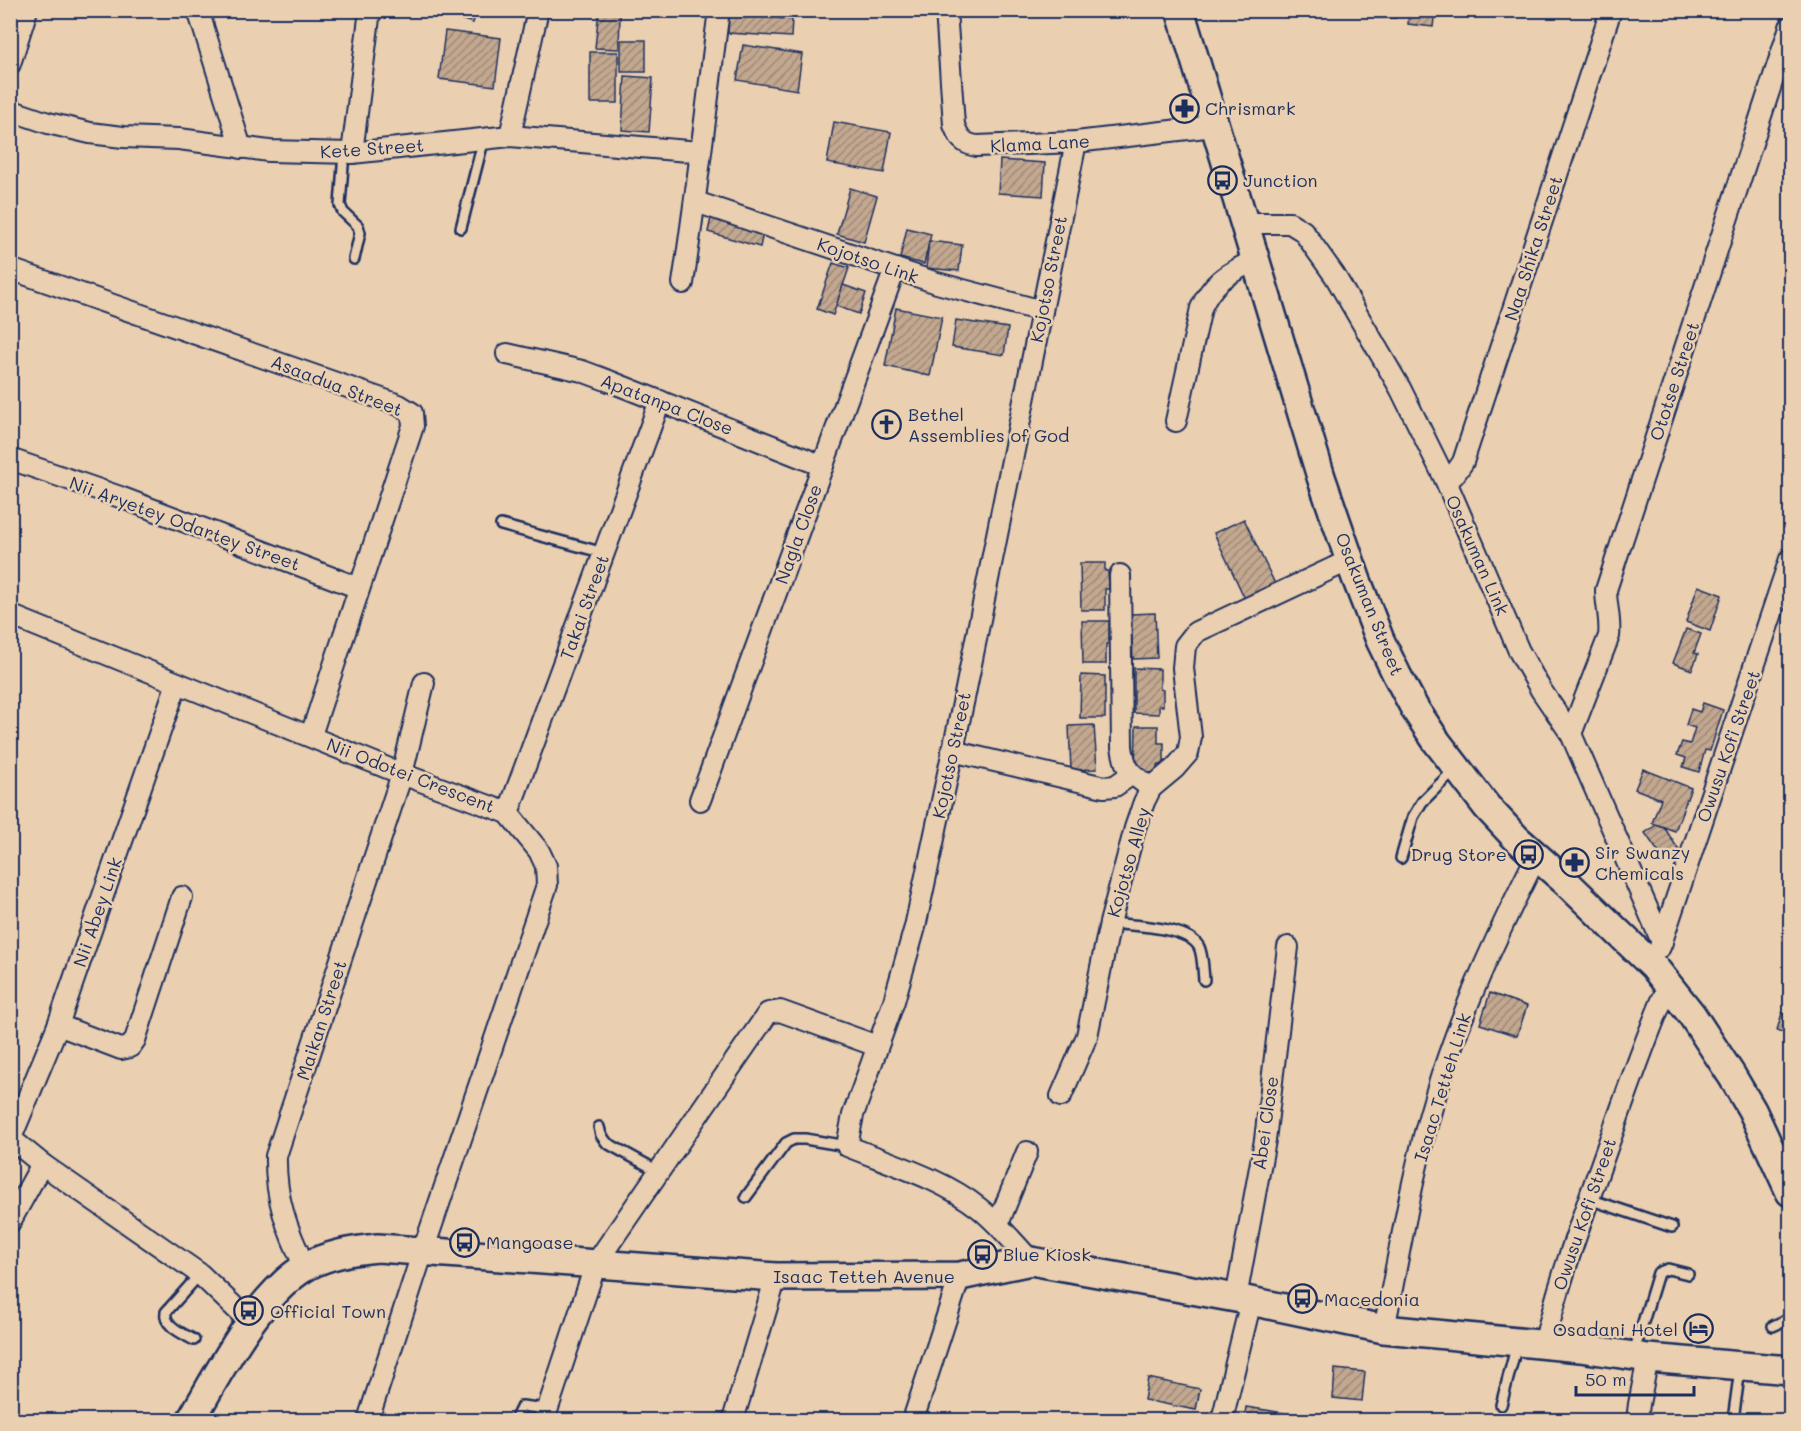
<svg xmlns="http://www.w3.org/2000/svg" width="1801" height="1431" viewBox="0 0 1801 1431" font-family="Mali,sans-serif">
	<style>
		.building { fill: url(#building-hatch); stroke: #1b2f5e; stroke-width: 1.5 }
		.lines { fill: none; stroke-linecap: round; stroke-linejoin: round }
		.lane-casing { stroke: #1b2f5e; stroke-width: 14 }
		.street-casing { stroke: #1b2f5e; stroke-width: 24 }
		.secondary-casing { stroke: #1b2f5e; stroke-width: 32 }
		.lane { stroke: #eacfb1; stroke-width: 9 }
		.street { stroke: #eacfb1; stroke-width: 20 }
		.secondary { stroke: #eacfb1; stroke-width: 27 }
		.labels { text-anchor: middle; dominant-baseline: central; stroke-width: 5; stroke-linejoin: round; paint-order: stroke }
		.poi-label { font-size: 18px; fill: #1b2f5e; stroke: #eacfb1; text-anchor: start }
		.street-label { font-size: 18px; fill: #1b2f5e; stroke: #eacfb1 }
	</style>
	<defs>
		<pattern id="building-hatch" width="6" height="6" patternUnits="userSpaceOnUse" patternTransform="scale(1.5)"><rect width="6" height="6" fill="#c3a890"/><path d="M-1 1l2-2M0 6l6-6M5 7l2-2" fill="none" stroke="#9e8979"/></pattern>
	</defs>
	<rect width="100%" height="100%" fill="#eacfb1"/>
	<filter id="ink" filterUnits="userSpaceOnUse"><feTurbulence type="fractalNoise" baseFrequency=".0167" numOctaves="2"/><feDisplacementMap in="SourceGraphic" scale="12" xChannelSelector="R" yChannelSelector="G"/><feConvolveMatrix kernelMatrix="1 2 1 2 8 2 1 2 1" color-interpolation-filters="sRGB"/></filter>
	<g filter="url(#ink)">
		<!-- building -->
		<g class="building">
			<path d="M445,10h32l-4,13 -29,-9z"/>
			<path d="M599,10l21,2 -1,37 -24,-1z"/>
			<rect x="1375" y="10" width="21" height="8"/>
			<path d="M1409,10h26l-2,17 -25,-3z"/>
			<path d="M729,15l63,4 -1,18 -63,-4z"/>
			<path d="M445,31l56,7 -6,48 -56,-7z"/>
			<rect x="621" y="40" width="25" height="32"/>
			<path d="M743,45l59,9 -5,36 -60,-10z"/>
			<rect x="590" y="52" width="28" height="51"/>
			<path d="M625,76l28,2 -4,54 -27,-2z"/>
			<path d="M834,122l57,10 -7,41 -57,-10z"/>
			<path d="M1000,160l45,3 -2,33 -45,-3z"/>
			<path d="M850,188l27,8 -13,46 -27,-8z"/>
			<path d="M711,218l52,15 -3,14 -52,-15z"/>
			<path d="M907,228l24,6 -7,30 -24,-6z"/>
			<path d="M929,241l33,4 -3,26 -33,-3z"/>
			<path d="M833,263l16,5 -16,47 -16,-6z"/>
			<path d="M843,285l23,8 -7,21 -23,-8z"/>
			<path d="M896,308l46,9 -12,59 -45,-10z"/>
			<path d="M956,320l52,8 -4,27 -52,-8z"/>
			<path d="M1244,519l32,67 -30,15 -32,-68z"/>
			<path d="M1080,563h25v8h3l1,18h-4v21h-24z"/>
			<path d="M1698,586l24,9 -12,36 -24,-9z"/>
			<path d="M1155,613l2,45 -24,1 -2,-45z"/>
			<path d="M1082,621h27v23h-3v20h-23z"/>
			<path d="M1686,629l15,5 -7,19 4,1 -6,16 -19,-7z"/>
			<path d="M1134,668l26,1v20l3,1v16h-4v8l-25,-1z"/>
			<path d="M1081,675l24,1v42h-25z"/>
			<path d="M1703,703l20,7 -13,41 -5,-1 -6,22 -16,-5 3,-9 -9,-3 5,-13 8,2 5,-16 -9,-3 5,-16 9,3z"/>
			<path d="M1094,725l3,44 -26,1 -2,-44z"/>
			<path d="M1136,726h22v17h6v22h-7v8l-22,-1z"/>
			<path d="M1643,769l48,19 -16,43 -23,-8 9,-24 -26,-10z"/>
			<path d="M1656,825l8,2 16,25 -14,11 -21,-30z"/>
			<path d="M1490,993l37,13 -10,30 -37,-12z"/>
			<path d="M1782,1013l8,3v19l-13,-5z"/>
			<path d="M1335,1369l30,3 -3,29 -29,-3z"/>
			<path d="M1148,1378l52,11 -4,21 -52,-10z"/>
			<path d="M1246,1407l58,9v4h-60z"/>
		</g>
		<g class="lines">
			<defs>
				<g id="lane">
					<path d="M344,153l-4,52 3,7 15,14 2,7 -6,26"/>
					<path d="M461,228l23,-90"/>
					<path d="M501,525l103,28"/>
					<path d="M1401,858l12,-41 9,-15 32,-32"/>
					<path d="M1110,923c22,3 78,3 89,24 4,8 4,24 5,33"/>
					<path d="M599,1127l2,8 6,8 51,28"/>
					<path d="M746,1197l40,-54 8,-4h11l42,7"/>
					<path d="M1589,1199l83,28"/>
					<path d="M1773,1326l17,-8"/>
					<path d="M194,1340c-10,-6 -31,-14 -28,-28l34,-38"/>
					<path d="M1634,1352l24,-79 10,-4 20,5"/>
					<path d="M1501,1405l16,-61"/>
					<path d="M515,1420l7,-14 25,3"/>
					<path d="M1733,1420l7,-51"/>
				</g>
				<g id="street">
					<path d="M198,10l43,138"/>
					<path d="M946,10l8,115c5,13 9,19 23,21l99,-4 138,-16"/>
					<path d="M10,64l17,-54"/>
					<path d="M10,110l38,13 42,10 33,4 56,2 90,12 83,2 158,-17 190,16"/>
					<path d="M510,136l28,-126"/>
					<path d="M352,153l18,-143"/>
					<path d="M696,202l241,81 105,28"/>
					<path d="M1245,223h45l13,8 32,45 65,112 45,91 74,172 22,39 30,44 91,208"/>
					<path d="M10,269l389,136 13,8 1,13 -102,309"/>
					<path d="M683,283c14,-91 24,-182 36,-273"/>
					<path d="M507,354l75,17 27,10 214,85"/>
					<path d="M1176,421l25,-113c13,-29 28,-34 55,-49"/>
					<path d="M10,459l110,38 239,91"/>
					<path d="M1445,479l9,-4 9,-13 148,-452"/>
					<path d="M1120,575l2,172c4,26 9,26 29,41"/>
					<path d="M10,615l392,159 106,39 31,38 7,15 1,19 -124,366 -55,169"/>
					<path d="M1571,734l38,-98c2,-16 -3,-30 -3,-46l184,-563"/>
					<path d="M952,751l152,36 11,-1 17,-12"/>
					<path d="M700,800l195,-531"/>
					<path d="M508,813l152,-412"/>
					<path d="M1660,947l130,-388"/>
					<path d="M58,1025l63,24 9,-2 5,-7 47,-143"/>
					<path d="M1061,1096l26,-60 23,-113 25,-95 9,-26 7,-14 24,-20 13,-15 3,-16 -8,-69 2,-22 11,-14 154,-72"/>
					<path d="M10,1138l32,26 158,110 50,48"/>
					<path d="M11,1138l47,-113 119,-342"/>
					<path d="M1781,1169l9,-16"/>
					<path d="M10,1222l32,-58"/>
					<path d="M998,1224l29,-72"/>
					<path d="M1031,1261c-17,-18 -32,-37 -52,-53 -38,-30 -88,-44 -132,-62l6,-31 41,-114 21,-74 50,-233 111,-552"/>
					<path d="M305,1267c-18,-37 -30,-69 -29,-111l126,-382 22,-91"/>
					<path d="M1236,1298l29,-158 23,-193"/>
					<path d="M1384,1329c16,-78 28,-157 51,-232 25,-84 62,-162 101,-240"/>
					<path d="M1544,1345c16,-68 40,-132 63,-197 20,-55 38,-110 62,-164"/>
					<path d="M544,1420l52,-157 172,-250 12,-2 97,35"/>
					<path d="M733,1420l43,-143"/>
					<path d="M913,1420l47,-144"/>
					<path d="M1222,1420l29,-119"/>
					<path d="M1637,1420l2,-16 9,-46"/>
				</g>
				<g id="secondary">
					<path d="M1180,10l141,467 35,101 24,62 17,35 18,34 22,33 50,65 29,31 51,45 87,84 38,48 40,61 20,34 38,82"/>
					<path d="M191,1420c28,-47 67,-126 116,-154 22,-12 46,-16 71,-18l398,29 184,-1 71,-15 205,37 148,31 196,19 68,10 142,12"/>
				</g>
			</defs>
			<!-- lane casing -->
			<use href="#lane" class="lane-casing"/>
			<!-- street casing -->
			<use href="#street" class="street-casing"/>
			<!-- secondary casing -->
			<use href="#secondary" class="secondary-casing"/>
			<!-- lane -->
			<use href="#lane" class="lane"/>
			<!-- street -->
			<use href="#street" class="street"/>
			<!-- secondary -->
			<use href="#secondary" class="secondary"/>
		</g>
	</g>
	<!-- icons -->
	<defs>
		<symbol id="pharmacy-ring" viewBox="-11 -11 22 22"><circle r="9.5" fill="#eacfb1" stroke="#1b2f5e" stroke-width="1.5"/><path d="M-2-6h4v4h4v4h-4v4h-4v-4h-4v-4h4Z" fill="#1b2f5e"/></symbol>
		<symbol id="bus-ring" viewBox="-11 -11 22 22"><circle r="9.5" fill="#eacfb1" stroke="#1b2f5e" stroke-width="1.5"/><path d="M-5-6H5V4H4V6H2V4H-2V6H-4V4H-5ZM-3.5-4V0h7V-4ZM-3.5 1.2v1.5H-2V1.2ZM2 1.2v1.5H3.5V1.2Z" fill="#1b2f5e"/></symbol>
		<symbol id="church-ring" viewBox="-11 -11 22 22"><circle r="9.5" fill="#eacfb1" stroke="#1b2f5e" stroke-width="1.5"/><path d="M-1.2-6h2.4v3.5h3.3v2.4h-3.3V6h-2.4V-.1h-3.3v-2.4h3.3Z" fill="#1b2f5e"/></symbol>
		<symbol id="hotel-ring" viewBox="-11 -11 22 22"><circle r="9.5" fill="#eacfb1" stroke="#1b2f5e" stroke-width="1.5"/><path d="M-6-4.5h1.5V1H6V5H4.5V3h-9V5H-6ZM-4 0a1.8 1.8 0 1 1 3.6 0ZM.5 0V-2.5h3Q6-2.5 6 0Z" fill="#1b2f5e"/></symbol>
	</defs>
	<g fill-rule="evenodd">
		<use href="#pharmacy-ring" x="1168" y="92" width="33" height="33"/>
		<use href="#bus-ring" x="1206" y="164" width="33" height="33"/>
		<use href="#church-ring" x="870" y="408" width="33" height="33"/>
		<use href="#bus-ring" x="1512" y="838" width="33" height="33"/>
		<use href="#pharmacy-ring" x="1558" y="846" width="33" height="33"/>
		<use href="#bus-ring" x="448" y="1226" width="33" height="33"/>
		<use href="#bus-ring" x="966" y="1238" width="33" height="33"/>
		<use href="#bus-ring" x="1286" y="1282" width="33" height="33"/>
		<use href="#bus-ring" x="232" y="1294" width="33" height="33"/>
		<use href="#hotel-ring" x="1682" y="1312" width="33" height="33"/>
	</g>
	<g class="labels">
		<!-- poi labels -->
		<g class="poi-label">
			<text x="1205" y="108">Chrismark</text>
			<text x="1243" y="180">Junction</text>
			<text x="908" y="414">Bethel<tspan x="908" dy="21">Assemblies of God</tspan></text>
			<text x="1595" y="852">Sir Swanzy<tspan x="1595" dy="21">Chemicals</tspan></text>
			<text x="1507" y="854" text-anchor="end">Drug Store</text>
			<text x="486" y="1242">Mangoase</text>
			<text x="1003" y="1254">Blue Kiosk</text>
			<text x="1324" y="1299">Macedonia</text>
			<text x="270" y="1311">Official Town</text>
			<text x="1678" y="1329" text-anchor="end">Osadani Hotel</text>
		</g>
		<!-- street labels -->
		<g class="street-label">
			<text transform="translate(1040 143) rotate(-3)">Klama Lane</text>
			<text transform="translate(372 148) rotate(-4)">Kete Street</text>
			<text transform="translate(1533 248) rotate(-72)">Naa Shika Street</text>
			<text transform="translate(868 260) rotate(19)">Kojotso Link</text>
			<text transform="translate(1048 279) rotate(-79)">Kojotso Street</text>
			<text transform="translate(1674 381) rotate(-72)">Ototse Street</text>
			<text transform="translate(337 385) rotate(21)">Asaadua Street</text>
			<text transform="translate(667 404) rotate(21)">Apatanpa Close</text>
			<text transform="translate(185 523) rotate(20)">Nii Aryetey Odartey Street</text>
			<text transform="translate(798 534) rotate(-70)">Nagla Close</text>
			<text transform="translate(1478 555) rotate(66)">Osakuman Link</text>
			<text transform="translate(1370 604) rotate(68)">Osakuman Street</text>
			<text transform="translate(584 607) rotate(-70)">Takai Street</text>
			<text transform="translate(1728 746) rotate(-71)">Owusu Kofi Street</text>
			<text transform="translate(951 755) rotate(-78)">Kojotso Street</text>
			<text transform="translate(411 775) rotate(21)">Nii Odotei Crescent</text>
			<text transform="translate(1128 862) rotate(-74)">Kojotso Alley</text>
			<text transform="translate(97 912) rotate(-71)">Nii Abey Link</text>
			<text transform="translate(321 1020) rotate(-72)">Maikan Street</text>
			<text transform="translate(1442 1087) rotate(-73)">Isaac Tetteh Link</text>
			<text transform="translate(1265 1123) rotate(-82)">Abei Close</text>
			<text transform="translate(1584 1214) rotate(-71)">Owusu Kofi Street</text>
			<text x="864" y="1276">Isaac Tetteh Avenue</text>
		</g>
	</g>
	<!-- margin -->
	<rect width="1801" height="1431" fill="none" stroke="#eacfb1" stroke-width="36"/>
	<rect x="18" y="18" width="1765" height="1395" fill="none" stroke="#1b2f5e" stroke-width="2" filter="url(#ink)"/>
	<!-- scale -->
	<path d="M1576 1386v9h118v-9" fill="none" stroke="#1b2f5e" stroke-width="3"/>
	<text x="1585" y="1386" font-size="18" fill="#1b2f5e" stroke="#eacfb1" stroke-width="4.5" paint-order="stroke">50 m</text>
</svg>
